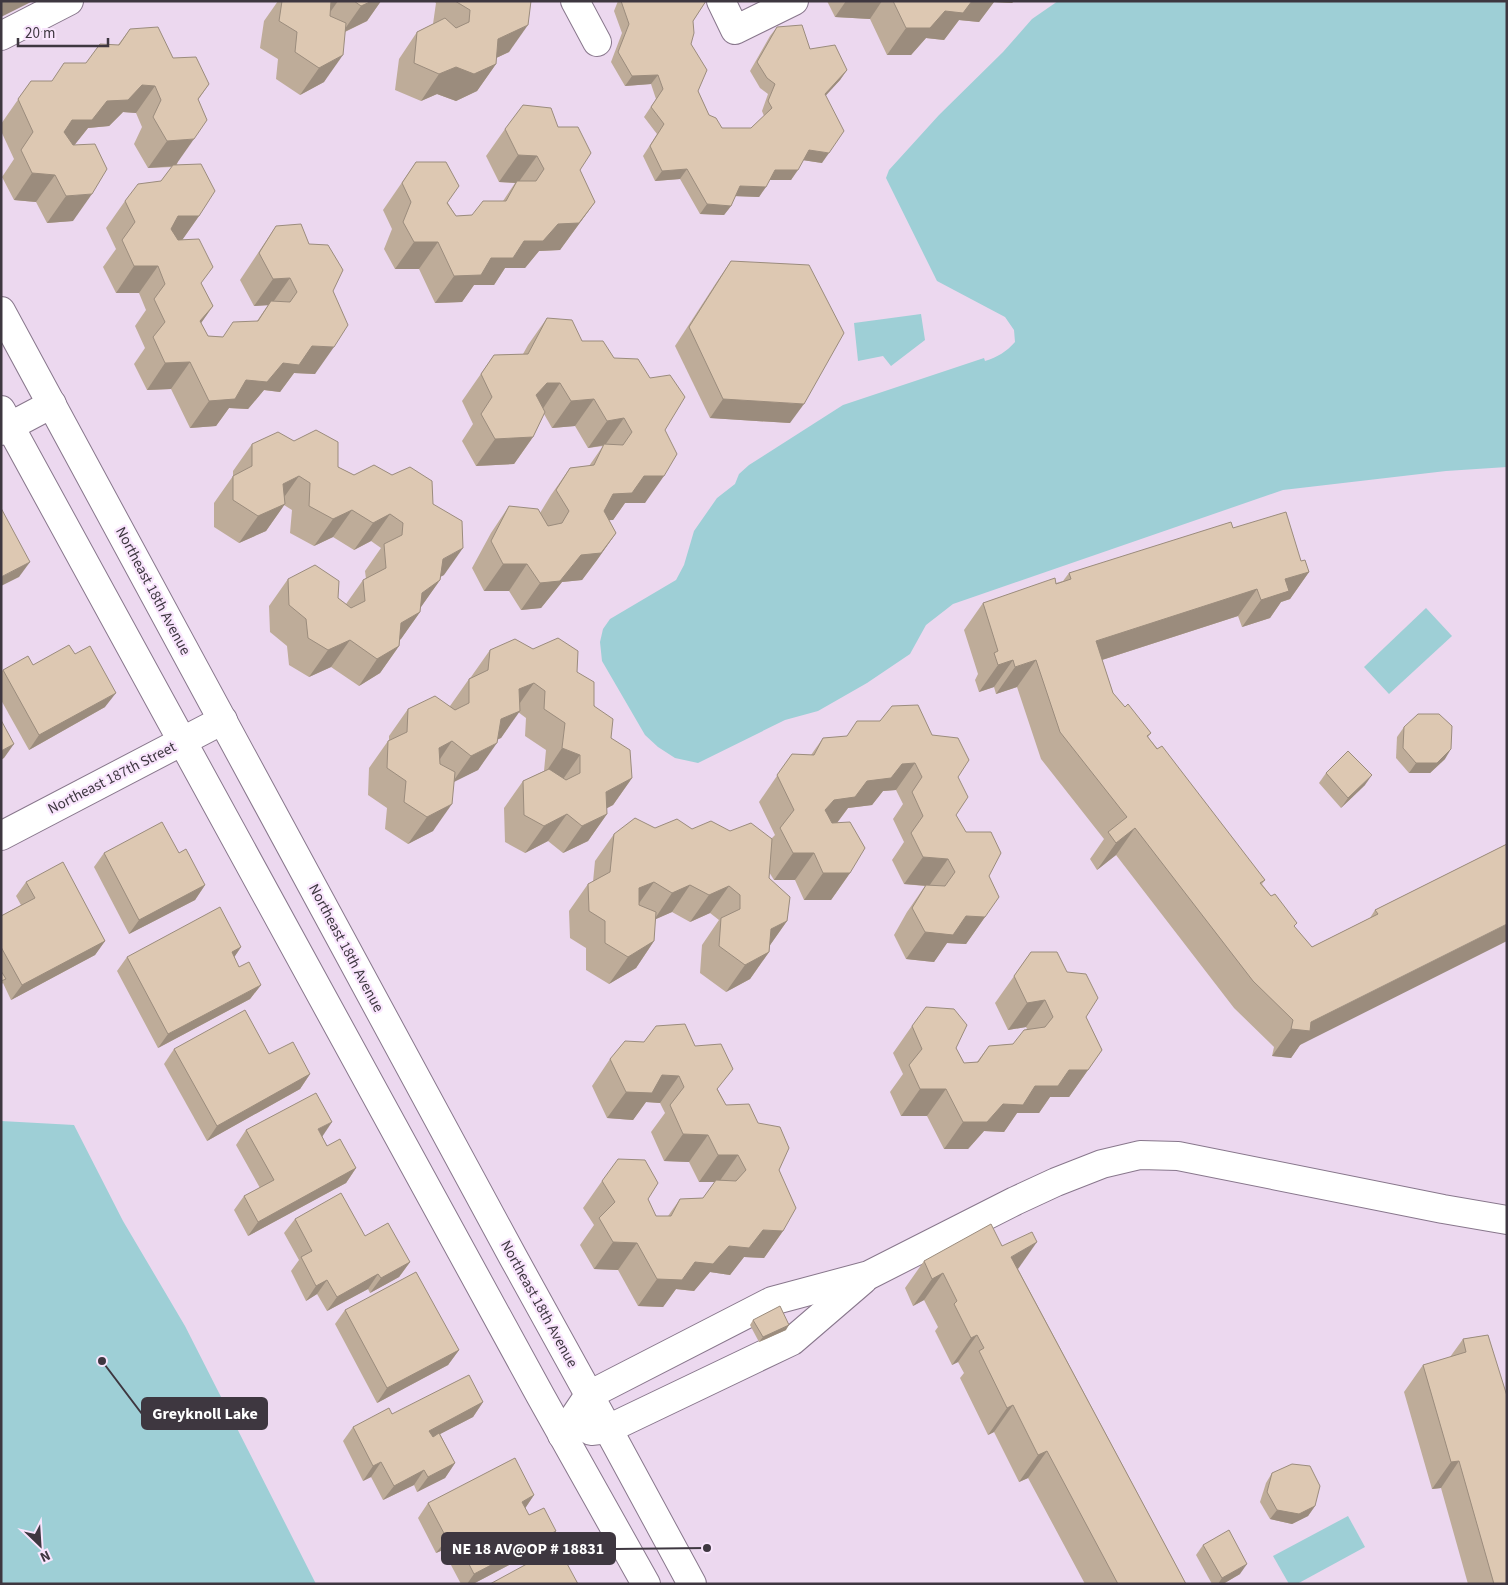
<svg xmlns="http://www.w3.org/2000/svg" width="1508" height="1585" viewBox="0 0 1508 1585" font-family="'Source Sans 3',sans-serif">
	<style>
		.water { fill: #9ecfd6 }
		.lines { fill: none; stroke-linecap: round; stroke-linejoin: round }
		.minor-casing { stroke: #88778c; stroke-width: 30 }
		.minor { stroke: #fff; stroke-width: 28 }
		.wall { fill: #beac99 }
		.shaded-wall { fill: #9b8c7d }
		.building { fill: #ddc8b2; stroke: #9b8c7d }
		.labels { text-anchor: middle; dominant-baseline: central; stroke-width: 4.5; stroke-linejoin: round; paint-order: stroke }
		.street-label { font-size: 15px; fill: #3e3740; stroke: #f9e5fd }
		.leader { fill: none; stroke: #3e3740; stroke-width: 2 }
		.callout-dot { fill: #3e3740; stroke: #f9e5fd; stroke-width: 2 }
		.callout { fill: #3e3740; stroke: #3e3740; stroke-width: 2 }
		.callout-label { font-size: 16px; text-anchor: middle; font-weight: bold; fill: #fff }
	</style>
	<rect width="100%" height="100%" fill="#ecd8ef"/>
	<!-- water -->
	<g class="water">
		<path d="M1058,1h449v466l-61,4 -163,19 -330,114 -27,21 -16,29 -43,29 -49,28 -33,9 -87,43 -23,-5 -17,-11 -13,-12 -43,-74 -2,-19 3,-13 7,-10 66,-39 8,-15 10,-34 23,-33 18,-14 4,-10 10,-9 94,-60 141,-47 1,3c13,-4 21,-9 30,-19l-1,-12 -9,-13 -68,-36 -51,-103 3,-8 50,-55 64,-63 29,-33z"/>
		<path d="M921,314l4,26 -34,26 -8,-10 -25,5 -4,-38z"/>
		<path d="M1426,608l26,28 -63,58 -25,-27z"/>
		<path d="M1,1121l73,4 49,96 62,105 131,258h-315z"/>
		<path d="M1348,1516l17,31 -68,37h-8l-16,-28z"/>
	</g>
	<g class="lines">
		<defs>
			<g id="minor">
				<path d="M575,1l22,41"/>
				<path d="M721,1l14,29 59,-29"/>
				<path d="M1,36l68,-35"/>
				<path d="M1,311l512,946 95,172 84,155"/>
				<path d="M1,410l539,985 106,189"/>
				<path d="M1,431l51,-27"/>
				<path d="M1,836l222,-116"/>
				<path d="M591,1431l17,-2 184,-88 71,-61"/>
				<path d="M562,1435l27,-40 183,-94 97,-26 146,-74 41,-19 46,-18 38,-9 38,1 265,53 64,11"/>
			</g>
		</defs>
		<!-- minor casing -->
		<use href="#minor" class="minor-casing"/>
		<!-- minor -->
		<use href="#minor" class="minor"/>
	</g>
	<!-- wall -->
	<g class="wall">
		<path d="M278,1h103l-14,20 -22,11 -21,50 -24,13 -24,-16 2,-20 -18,-11 4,-27z"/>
		<path d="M434,1h97l-22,51 -13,6v6l-19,27 -21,10 -19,-7 -16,7 -26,-11 4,-31 18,-27 16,-8 3,-21z"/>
		<path d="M618,1h88l-13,20 -2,23 7,47 11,24 13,13h29l13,-12 -2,-5 6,-17 -8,-6 -10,-17 20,-35 7,-9 33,22 37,21 -7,10 -14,15 -4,68 -19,-3 -12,20h-21l-11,17 -24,-1 -4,10 -7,9 -24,-1 -20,-35 -25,2 -12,-25 14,-22 -13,-17 12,-18 -5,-15 -26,2 -14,-24 11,-29 -8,-22z"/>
		<path d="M827,1h187l-2,2 -18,-1 -15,20 -20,-2 -15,20 -18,-2 -15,17h-24l-17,-36 -35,-2z"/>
		<path d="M130,29l43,29 36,26 -11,16 -21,64 22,52 -17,24 19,43 12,23 -12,17 7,13 15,1 34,-16 11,-16 -14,1 -14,-26 36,-54 33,18 24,47 -18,83 -21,-1 -14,19 -16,-2 -16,19 -19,-1 -13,18 -26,2 -19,-39 -24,1 -13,-26 11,-16 -10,-22 11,-16 -7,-17h-23l-13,-26 13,-18 -10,-21 19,-27 36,-20 11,-14 -24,1 -14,-24 8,-17 -6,-14 -13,-1 -14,14 -21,2 -14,17 -1,76 -26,2 -11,-21 -22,-2 -12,-23 12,-18 -13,-28v-7l30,-43h21l34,-18 32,-18z"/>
		<path d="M558,127l37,75 -35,48 -21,1 -14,17h-20l-11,17h-20l-12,17 -27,1 -16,-34h-24l-11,-20 8,-20 -9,-19 33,-48 32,41 8,13 16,-1 31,-14 12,-18 -16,-1 -13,-26 19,-27z"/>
		<path d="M731,261l59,162 -80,-5 -35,-72 43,-66z"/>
		<path d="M547,318l35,23 83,89 -20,73h-20l-12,17h-4l7,13 -19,27 -15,20 -20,2 -21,26 -20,2 -12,-19h-25l-12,-23 19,-35 18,-27 31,7 11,-18 19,-27 19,-2 14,-20 -15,2 -13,-22 -23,2 -8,-14 -11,23 -19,27 -38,2 -14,-25 11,-17 -11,-23 32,-46 29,-1 5,-9z"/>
		<path d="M252,444l86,23 16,8 79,29 11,71 -3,1 -1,4 -20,28v4l-20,28 -1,6 -19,27 -21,13 -28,-19 -22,10 -20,-12 -2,-19 -17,-14 -1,-26 19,-27 50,19 8,6 17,-24 3,-1 -1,-8 16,-23 -10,-7 -17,9 -21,-13 -19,9 -24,-13 2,-23 -8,-5 -18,26 -27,12 -25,-16v-24l19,-27v-5z"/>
		<path d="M1233,528l68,33 8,11 -19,27 -9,3 -11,16 -28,9 -4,-11 -136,44 11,33 12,14 26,26 -3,4 117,143 -3,4 32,43 18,20 58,-29 5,-8 132,-66 -207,201 -9,13 -19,-2 2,-9 -40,-39 -118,-153 -19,15 -7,-11 14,-20 -63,-80 -24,-72 -21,7 -2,-7 -15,5 -4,-12 3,-6 -14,-44 19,-27 80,-22 6,-8z"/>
		<path d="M490,650l87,22 55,106 -19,27 -7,3 1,6 -19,27 -25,12 -15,-12 -23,12 -20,-11 -1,-34 19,-27 21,-10 2,-21 -21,-14 1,-18 -8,-6 -17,26 -3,1 -20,31 -24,11 -21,50 -25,13 -23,-15 2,-21 -19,-13 1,-27 19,-27h1v-5l19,-27 42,-3 19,-27 2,-2z"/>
		<path d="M33,665l72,42 -76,43 -28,-50v-28l2,-2z"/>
		<path d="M1404,727l41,32 -15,14h-21l-13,-15 1,-21z"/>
		<path d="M932,735l26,42 -2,38 33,61 -4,41 -19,27 -19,-1 -13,19 -28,-3 -12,-24 13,-23 18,-26 -21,-2 -12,-24 12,-18 -11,-23 10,-15 -7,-14 -13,1 -11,14 -24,3 -11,15 13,50 -19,27h-27l-9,-20h-21l-5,-8v6l18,43 -17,24 -1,7 -19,27 -24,13 -26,-19 2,-28 17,-25 -9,-7 -20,9 -18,-10 -17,7 -1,22 -18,27 -27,16 -23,-14v-22l-16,-10 -1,-27 19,-27 5,-2 2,-21 19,-27 41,-6 37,1 38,2 42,7 3,-3 -16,-33 33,-48 19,1 12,-17z"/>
		<path d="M1326,773l39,12 -24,23 -22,-25z"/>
		<path d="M104,853h75l26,32 -10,15 -66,34 -35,-67z"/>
		<path d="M26,882l79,59 -10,14 -84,45 -8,-17 -2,2v-69l20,-11 -5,-9z"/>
		<path d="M241,947l-7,10 5,10 22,18 -11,14 -92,49 -41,-77 10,-14z"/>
		<path d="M1031,952l55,65 16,33 -33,47h-19l-11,16h-22l-13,19 -20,-1 -16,18h-24l-17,-33h-26l-11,-24 13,-18 -10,-21 19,-27 44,22 8,15 13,-1 12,-16 24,-2 14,-15 -1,-2 -18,3 -13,-27z"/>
		<path d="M695,1046l31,59 53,65 4,61 -19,27 -20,-1 -14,18 -20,-3 -16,19 -18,-2 -13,18 -25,-1 -20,-36 -24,-1 -14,-24 14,-20 -11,-17 19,-27 46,18 8,17h12l12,-17 23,-1 12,-16h-16l-10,-20 -25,-1 -13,-29 14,-19 -5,-10 -14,-1 -13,18 -26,-2 -15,-32 18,-27z"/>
		<path d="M174,1049l95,5 41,20 -10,15 -93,52 -43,-77z"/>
		<path d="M246,1130l76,6 5,10 29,22 -10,15 -98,53 -14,-26 10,-14 16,-8 -24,-43z"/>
		<path d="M295,1219l70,17 45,26 -11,15 -29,16 -2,-4 -41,22 -10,-17 -11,7 -15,-30 8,-11 -15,-27z"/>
		<path d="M1002,1246l16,23 168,315h-101l-57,-106 -9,4 -25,-50 -6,3 -28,-57 4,-5 -6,-11 -6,3 -17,-34 3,-4 -14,-27 -11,6 -8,-18 19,-27z"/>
		<path d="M345,1310l114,40 -11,15 -71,38 -42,-79z"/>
		<path d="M753,1320l33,10 -27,12 -9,-17z"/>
		<path d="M1488,1335l19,249h-39l-27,-96 -9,1 -28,-97 19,-27 27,-8 13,-18z"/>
		<path d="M483,1402l-10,15 -33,17 15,29 -10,15 -28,14 -3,-7 -31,15 -12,-23 -8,4 -20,-40 10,-14 39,-13z"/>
		<path d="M1272,1473l43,33 -7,10 -16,8 -22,-5 -10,-17 6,-19z"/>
		<path d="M534,1495l-9,13 20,38 -72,38h-12l-18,-34 -7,3 -18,-35 10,-15z"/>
		<path d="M1203,1545l37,29 -17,10h-11l-16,-29z"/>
	</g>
	<!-- shaded-wall -->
	<g class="shaded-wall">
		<path d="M1,1h32l-32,16z"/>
		<path d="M331,1h7l-14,20z"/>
		<path d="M372,1h9l-14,20 -25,12 19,-27z"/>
		<path d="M846,1h36l-12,18 -35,-2z"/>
		<path d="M972,1h42l-2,2 -18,-1 -15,20 -20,-2 -15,20 -18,-2 -15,17h-24l19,-27 39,-17z"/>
		<path d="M528,25l-19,27 -30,14 19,-27z"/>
		<path d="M343,55l-19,27 -24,13 19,-27z"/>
		<path d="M496,64l-19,27 -21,10 -19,-7 -16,7 18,-27 17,-7z"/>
		<path d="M847,70l-7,10 -22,24 7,-10z"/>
		<path d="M658,75l-7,9 -26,2 7,-10z"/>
		<path d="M142,85l13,1 -19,27 -13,-1 -14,14 -21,2 -15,19h-20l19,-27 35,-19z"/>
		<path d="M194,139l-19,27 -27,2 19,-27z"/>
		<path d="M809,150l20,3 -7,10 -20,-3z"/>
		<path d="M518,155l19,1 -19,27 -19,-1z"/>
		<path d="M687,169l-7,10 -25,2 7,-10z"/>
		<path d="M775,170h23l-7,10h-23z"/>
		<path d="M32,173l23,2 -19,27 -22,-2z"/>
		<path d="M740,186l26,1 -7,10 -26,-1z"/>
		<path d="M92,194l-19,27 -26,2 19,-27z"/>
		<path d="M595,202l-35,48 -21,1 -14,17h-20l-11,17h-20l-12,17 -27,1 19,-27 37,-18 67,-34z"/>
		<path d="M707,204l24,2 -7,9 -24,-1z"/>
		<path d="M178,216h21l-19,27h-21z"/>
		<path d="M414,242h24l-19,27h-24z"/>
		<path d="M134,266h24l-19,27h-23z"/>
		<path d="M290,278l-19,27 -17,1 19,-27z"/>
		<path d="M213,306l-19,27 6,-12z"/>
		<path d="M312,346l22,1 -19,27 -21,-1 -14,19 -16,-2 -16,19 -19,-1 -13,18 -26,2 19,-27 37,-21 37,-17z"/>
		<path d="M190,362l-19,27 -24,1 18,-27z"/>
		<path d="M547,383h13l-18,27 -6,-15z"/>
		<path d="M594,399l-19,27 -23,2 19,-27z"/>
		<path d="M723,399l81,5 -14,19 -80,-5z"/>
		<path d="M624,418l-19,27 -17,3 19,-27z"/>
		<path d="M533,437l-19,27 -38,2 19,-27z"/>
		<path d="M299,476l-19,27 3,-19z"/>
		<path d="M644,476h20l-19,27h-20l-12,17 -19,1 19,-27z"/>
		<path d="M285,504l-19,27 -27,12 19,-27z"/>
		<path d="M352,510l-19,27 -19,9 19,-27z"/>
		<path d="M390,514l-19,27 -17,9 19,-27z"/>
		<path d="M616,533l-19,27 -15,20 -20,2 -21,26 -20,2 19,-27 41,-28z"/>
		<path d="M463,548l-19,27 -20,11 19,-27z"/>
		<path d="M30,562l-11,15 -18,9v-9z"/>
		<path d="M503,564h24l-18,27h-25z"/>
		<path d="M1309,572l-19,27 -9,3 -11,16 -28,9 19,-27 24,-21z"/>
		<path d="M440,580l-19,27 -18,13 19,-27z"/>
		<path d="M1257,589l-19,27 -161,52 19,-27z"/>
		<path d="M420,612l-19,27 -19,11 19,-27z"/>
		<path d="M350,640l-19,27 -22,10 19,-27z"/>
		<path d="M399,646l-19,27 -21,13 18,-27z"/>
		<path d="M1013,660l-19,27 -15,5 19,-27z"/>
		<path d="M1036,660l-19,27 -21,7 19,-27z"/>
		<path d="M534,683l-19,27 4,-21z"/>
		<path d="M116,693l-11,14 -76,43 10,-15z"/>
		<path d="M520,711l-19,27 -18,8 18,-27z"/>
		<path d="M452,741l-18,27 5,-20z"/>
		<path d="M497,743l-19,27 -26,13 19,-27z"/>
		<path d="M14,744l-10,14 -3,2v-9z"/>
		<path d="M562,748l18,7 -19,27 -17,-7z"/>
		<path d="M1451,749l-6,10 -15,14h-21l7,-10z"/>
		<path d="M915,763l-19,27 -13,1 -11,14 -24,3 -12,16 -21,3 10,-17 9,-10 33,-19 35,-17z"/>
		<path d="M1372,775l-7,10 -24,23 7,-10z"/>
		<path d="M632,778l-19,27 -26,14 19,-27z"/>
		<path d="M452,804l-19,27 -25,13 19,-27z"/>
		<path d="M567,814l-19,27 -23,12 19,-27z"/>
		<path d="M607,814l-19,27 -25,12 19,-27z"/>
		<path d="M1135,828l-19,27 -19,15 19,-27z"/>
		<path d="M793,853h21l-19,27h-21z"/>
		<path d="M923,857l25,2 -19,27 -25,-2z"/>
		<path d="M823,873h27l-19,27h-27z"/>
		<path d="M654,882l-19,27 4,-21z"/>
		<path d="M205,885l-10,15 -66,34 10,-14z"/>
		<path d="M690,885l-18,27 -18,8 18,-27z"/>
		<path d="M729,886l-19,27 -20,9 19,-27z"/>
		<path d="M966,916l19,1 -19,27 -19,-1 -13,19 -28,-3 19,-27z"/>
		<path d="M787,921l-19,27 3,-19z"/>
		<path d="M1507,924v17l-207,104 -9,13 -19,-2 19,-27 20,-7z"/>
		<path d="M105,941l-10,14 -84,45 11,-15z"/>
		<path d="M654,941l-18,27 -27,16 19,-27z"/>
		<path d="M241,947l-10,15 1,-10z"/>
		<path d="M769,952l-19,27 -24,13 19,-27z"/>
		<path d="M261,985l-11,14 -92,49 10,-14z"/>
		<path d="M1045,1000l-19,27 -18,3 19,-27z"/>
		<path d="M1069,1070h19l-19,27h-19l-11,16h-22l-13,19 -20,-1 -16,18h-24l19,-27 40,-18 32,-18z"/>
		<path d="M310,1074l-10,15 -93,52 10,-15z"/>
		<path d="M662,1075l17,1 -19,27 -14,-1 -13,18 -26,-2 19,-26z"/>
		<path d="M920,1089h26l-19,27h-26z"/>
		<path d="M332,1122l-10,15 -4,-8z"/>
		<path d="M683,1134l25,1 -19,27 -25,-1z"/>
		<path d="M718,1155h20l-19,27h-20z"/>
		<path d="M356,1168l-10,15 -98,53 10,-14z"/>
		<path d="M763,1230l20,1 -19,27 -20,-1 -14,18 -20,-3 -16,19 -18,-2 -13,18 -25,-1 19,-27z"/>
		<path d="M613,1242l24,1 -19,27 -24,-1z"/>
		<path d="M1037,1242l-19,27 -26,15 19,-27z"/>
		<path d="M410,1262l-11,15 -29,16 11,-15z"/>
		<path d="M943,1273l-19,27 -11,6 19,-27z"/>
		<path d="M378,1274l-10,15 -41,22 10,-14z"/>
		<path d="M327,1280l-10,14 -11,7 10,-15z"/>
		<path d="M789,1325l-3,5 -27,12 4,-5z"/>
		<path d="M977,1335l-19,27 -6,3 19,-27z"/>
		<path d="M459,1350l-11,15 -71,38 10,-15z"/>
		<path d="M483,1402l-10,15 -54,28 10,-14z"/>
		<path d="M1013,1405l-19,27 -6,3 19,-27z"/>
		<path d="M1047,1451l-19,27 -9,4 19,-27z"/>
		<path d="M1459,1461l-18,27 -9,1 19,-27z"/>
		<path d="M381,1462l-10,15 -8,4 10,-15z"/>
		<path d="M455,1463l-10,15 -28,14 11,-15z"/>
		<path d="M424,1470l-10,15 -31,15 11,-14z"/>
		<path d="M534,1495l-10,15 -2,-8z"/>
		<path d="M1315,1506l-7,10 -16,8 -22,-5 7,-9z"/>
		<path d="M556,1531l-11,15 -72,38h-6l7,-10z"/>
		<path d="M454,1535l-11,15 -7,3 11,-14z"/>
		<path d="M1247,1564l-7,10 -17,10h-5l4,-6z"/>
	</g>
	<!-- building -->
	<g class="building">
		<path d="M282,1h49l-1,15 16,7 -3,32 -24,13 -24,-16 2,-20 -18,-11z"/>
		<path d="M354,1h18l-11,5z"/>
		<path d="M455,1h76l-3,24 -30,14 -2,25 -22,10 -18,-7 -17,7 -25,-11 3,-31 28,-14 11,10 13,-6 1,-12z"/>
		<path d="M621,1h85l-13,20 1,12 -3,11 16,26 -9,21 11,24 7,3 6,10h29l21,-20 -4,-7 7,-17 -8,-6 -10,-16 20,-35 25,-2 8,24 25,-4 12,25 -22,24 19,37 -15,22 -20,-3 -11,20h-23l-9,17 -26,-1 -9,20 -24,-2 -20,-35 -25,2 -12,-25 14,-22 -13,-17 12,-18 -5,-14 -26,1 -14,-24 11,-28z"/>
		<path d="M893,1h79l-9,12 -18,-2 -15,17h-24z"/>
		<path d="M158,27l15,31 23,-1 13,27 -11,15 9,21 -13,19 -27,2 -14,-24 8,-17 -6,-14 -13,-1 -14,15 -21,1 -15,19h-20l-8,12 9,13 22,-1 12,25 -15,25 -26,2 -11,-21 -23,-2 -11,-23 12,-18 -15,-33 13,-18h21l12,-18h22l14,-19 19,1 11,-16z"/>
		<path d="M523,105l28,3 7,19h20l13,26 -11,17 15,32 -16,21 -21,1 -15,17h-19l-11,17h-22l-10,17 -27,1 -16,-34h-24l-11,-20 8,-20 -9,-19 14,-21h30l13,24 -12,17 9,13 16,-1 11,-14h23l11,-20h19l8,-12 -7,-13 -19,-1 -13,-26z"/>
		<path d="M201,164l14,27 -16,25h-21l-7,13 7,11 21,-1 14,28 -12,16 12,23 -13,15 8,15 15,1 10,-15 25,-1 13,-20 19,1 7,-10 -7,-14 -17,1 -14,-26 17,-27 25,-2 8,20 19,1 15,25 -10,21 15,34 -14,22 -22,-1 -13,19 -16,-2 -16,19 -21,-2 -11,19 -26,2 -19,-39 -25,1 -12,-26 12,-15 -11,-23 11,-15 -7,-18h-24l-12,-26 13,-18 -10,-21 13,-17 23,-3 12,-16z"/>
		<path d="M731,261l78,4 35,68 -40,71 -81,-5 -34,-72z"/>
		<path d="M547,318l25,2 10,21h21l11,17 24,1 12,19 20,-3 15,22 -20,33 12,24 -13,22h-20l-12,17 -19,1 -9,17 12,22 -15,20 -20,2 -21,26 -20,2 -13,-19h-24l-12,-23 18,-35 29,3 10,17 14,-3 7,-12 -13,-21 14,-22 24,-3 10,-21 19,1 9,-13 -8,-14 -17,3 -13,-22 -23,2 -11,-18h-13l-11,12 9,17 -12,25 -38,2 -14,-25 11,-17 -11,-23 13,-19 34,-1z"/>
		<path d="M316,430l22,12v25l16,8 20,-10 18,10 18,-8 22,14 1,23 29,17 1,27 -20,11 -3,21 -18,13 -2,19 -19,11 -2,23 -22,13 -27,-19 -22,10 -20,-12 -2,-19 -17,-14 -1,-26 27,-14 24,16 -1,17 13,10 14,-7 -2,-21 23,-12 -2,-24 18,-9 1,-12 -13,-9 -17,9 -21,-13 -19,9 -24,-13 1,-23 -11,-7 -16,8 2,20 -27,12 -25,-16v-24l19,-10v-22l26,-12 16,9z"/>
		<path d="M1,508l29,54 -29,15z"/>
		<path d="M1286,512l15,49 4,-1 4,12 -24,7 4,12 -28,9 -4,-11 -161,52 17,52 12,14 3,-3 23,29 -4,3 10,13 5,-3 103,134 -5,3 11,13 4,-2 22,29 -3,3 18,21 66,-33 -3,-4 132,-66v80l-196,98 -1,9 -19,-2 2,-9 -40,-39 -118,-153 -19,15 -8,-11 19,-15 -67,-85 -24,-72 -21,7 -2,-7 -15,5 -4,-12 4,-2 -15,-48 72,-25 1,6 15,-5 -2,-6 162,-51 2,6z"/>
		<path d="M558,638l20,13 -1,21 17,10v24l19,13 -2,19 19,12 2,28 -26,14 1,22 -25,12 -15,-12 -23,12 -20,-11 -1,-34 26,-12 17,11 14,-7v-18l-18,-7 3,-25 -21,-14 1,-18 -11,-8 -15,6 1,22 -19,8 -4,24 -26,13 -19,-15 -13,7 1,16 15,8 -3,32 -25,13 -23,-15 2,-21 -19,-13 1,-27 19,-9 1,-23 27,-13 20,14 14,-7v-24l19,-9 2,-20 25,-11 18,10z"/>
		<path d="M69,645l6,9 15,-8 26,47 -77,42 -36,-65 25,-14 5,9z"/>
		<path d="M918,705l14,30 26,3 11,22 -11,17 10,20 -12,18 10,17h25l10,21 -12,23 10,21 -14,20 -19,-1 -13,19 -28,-3 -13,-24 14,-23 19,1 10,-14 -7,-13 -25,-2 -12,-24 12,-17 -11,-24 10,-15 -7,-14 -13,1 -11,14 -24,3 -12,16 -21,3 -9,10 7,13 18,-1 15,26 -15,25h-27l-9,-20h-21l-13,-25 14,-18 -17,-35 15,-21 22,1 9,-17 24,-2 10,-15h23l12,-15z"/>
		<path d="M1418,714h21l13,12 -1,23 -14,14h-21l-13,-15 1,-21z"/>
		<path d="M1,720l13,24 -13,7z"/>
		<path d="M1348,751l24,24 -24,23 -22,-25z"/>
		<path d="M635,818l20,10 22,-9 15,10 19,-8 19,10 21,-8 21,16 -3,39 21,19 -3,24 -16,8 -2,23 -24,13 -26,-19 2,-28 19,-9v-14l-11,-9 -20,9 -19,-10 -18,8 -18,-11 -15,6v17l17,7 -2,29 -26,16 -23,-14v-22l-16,-10 -1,-27 22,-12 4,-38z"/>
		<path d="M162,822l17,31 7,-4 19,36 -66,35 -35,-67z"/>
		<path d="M63,862l42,79 -83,44 -21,-38v-31l34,-18 -9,-16z"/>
		<path d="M220,907l21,40 -9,5 7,15 10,-5 12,23 -93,49 -41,-77z"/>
		<path d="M1031,952h26l10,20 19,2 12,24 -12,19 16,33 -14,20h-19l-11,16h-23l-12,19 -20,-1 -16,18h-24l-17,-33h-26l-11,-24 13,-16 -10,-23 14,-19 28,2 13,16 -11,23 8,15 14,-1 11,-16 24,-2 11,-14 21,-3 8,-10 -8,-17 -18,3 -13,-27z"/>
		<path d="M1,971l5,8 -5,2z"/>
		<path d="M245,1010l24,44 24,-12 17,32 -93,52 -43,-77z"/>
		<path d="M685,1024l10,22 26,-2 12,25 -16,20 9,16 23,-1 9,19 22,4 9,21 -10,22 17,38 -13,23 -20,-1 -14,18 -20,-2 -16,18 -18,-2 -13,18 -25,-1 -20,-36 -24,-1 -14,-24 16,-16 -13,-21 16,-22 27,1 13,23 -10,16 8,17h15l9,-17 23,-1 13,-18 20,1 10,-11 -8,-15h-20l-10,-20 -25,-1 -13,-29 14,-18 -5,-11 -17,-1 -10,18 -26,-1 -16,-33 15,-18 19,1 12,-16z"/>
		<path d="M316,1093l16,29 -14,7 9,17 13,-7 16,29 -98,54 -14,-26 30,-16 -28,-50z"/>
		<path d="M341,1193l24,43 23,-13 22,39 -29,16 -3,-4 -41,23 -10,-17 -11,6 -15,-29 11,-6 -17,-32z"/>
		<path d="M991,1224l11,22 30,-14 5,10 -26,15 175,327h-68l-71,-133 -9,4 -25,-50 -6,3 -28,-57 5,-3 -7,-13 -6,3 -17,-34 3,-3 -14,-28 -11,6 -8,-18z"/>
		<path d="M416,1272l43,78 -72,38 -42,-78z"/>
		<path d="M780,1306l9,19 -26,12 -10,-17z"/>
		<path d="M1488,1335l19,61v188h-13l-35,-123 -8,1 -28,-97 43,-13 -3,-13z"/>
		<path d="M469,1375l14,27 -54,29 4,6 6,-4 16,30 -27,14 -4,-7 -30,16 -13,-24 -8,4 -20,-39 36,-19 3,6z"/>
		<path d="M515,1458l19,37 -12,7 7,13 15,-7 12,23 -82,43 -20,-39 -7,4 -19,-36z"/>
		<path d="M1292,1464l18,2 10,20 -5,20 -16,8 -22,-4 -10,-18 5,-19z"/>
		<path d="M1229,1530l18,34 -25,14 -19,-33z"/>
		<path d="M558,1547l20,37h-88z"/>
	</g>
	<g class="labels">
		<!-- street labels -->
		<g class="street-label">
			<text transform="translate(153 591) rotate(62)">Northeast 18th Avenue</text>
			<text transform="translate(112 778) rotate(-27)">Northeast 187th Street</text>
			<text transform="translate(346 948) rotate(62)">Northeast 18th Avenue</text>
			<text transform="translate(539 1304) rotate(61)">Northeast 18th Avenue</text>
		</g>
	</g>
	<!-- callouts -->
	<path class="leader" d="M102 1361L142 1414M707 1548L615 1549"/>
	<g class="callout-dot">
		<circle cx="102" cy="1361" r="5"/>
		<circle cx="707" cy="1548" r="5"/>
	</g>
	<g class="callout">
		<rect x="142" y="1398" width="125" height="31" rx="5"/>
		<rect x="442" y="1533" width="173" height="31" rx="5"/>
	</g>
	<g class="callout-label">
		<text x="205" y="1419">Greyknoll Lake</text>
		<text x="528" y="1554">NE 18 AV@OP # 18831</text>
	</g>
	<!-- border -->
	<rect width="1508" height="1585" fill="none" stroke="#3e3740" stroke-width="5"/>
	<!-- north arrow -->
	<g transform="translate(40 1545) rotate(155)" stroke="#f9e5fd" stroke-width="4" paint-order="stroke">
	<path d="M0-4L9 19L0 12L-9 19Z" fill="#3e3740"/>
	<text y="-8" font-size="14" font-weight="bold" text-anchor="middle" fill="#3e3740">N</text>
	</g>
	<!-- scale -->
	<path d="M18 38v8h90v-8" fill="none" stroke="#3e3740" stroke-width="2.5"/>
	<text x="25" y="38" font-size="15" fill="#3e3740" stroke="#f9e5fd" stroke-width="4" paint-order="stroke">20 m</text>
</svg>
